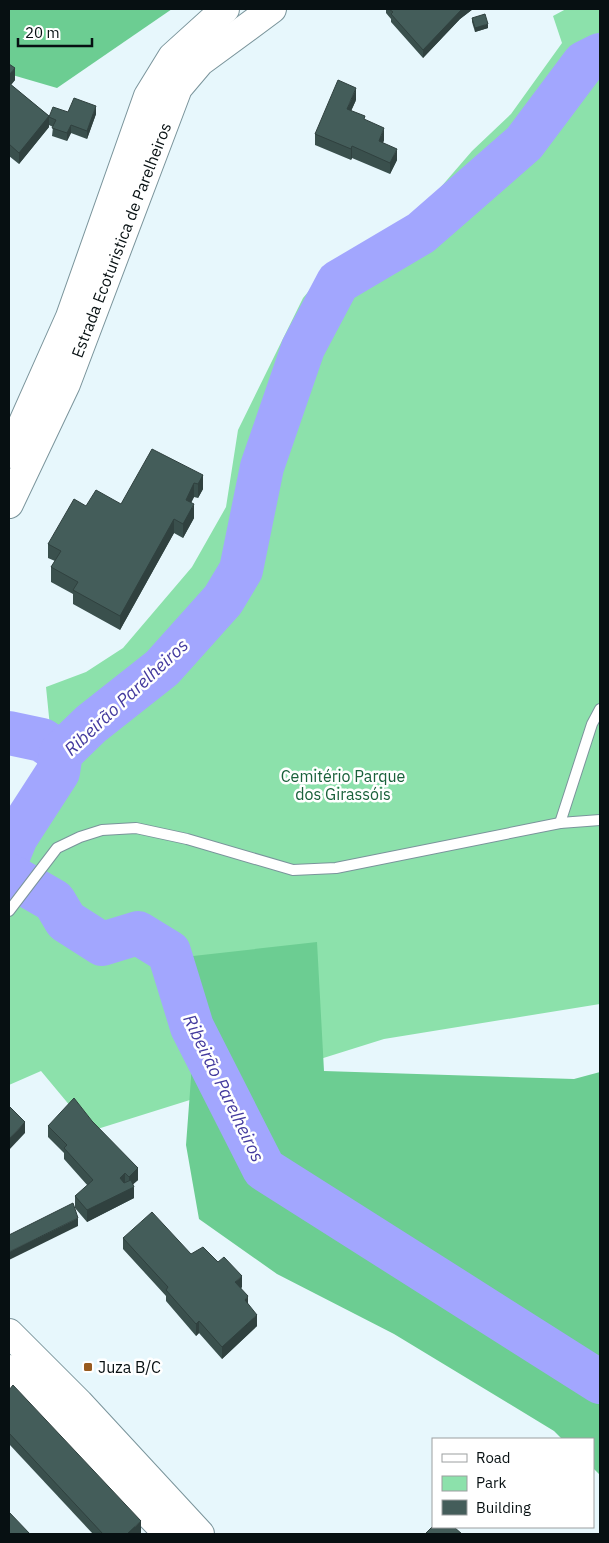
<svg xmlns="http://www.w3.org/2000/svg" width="609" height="1543" viewBox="0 0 609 1543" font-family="'IBM Plex Sans',sans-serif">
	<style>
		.green { fill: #8ce1ab }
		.forest { fill: #6ccd92 }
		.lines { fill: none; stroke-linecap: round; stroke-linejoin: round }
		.river { stroke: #a2a6fe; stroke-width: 44 }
		.service-casing { stroke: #7a949b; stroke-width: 12 }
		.primary-casing { stroke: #7a949b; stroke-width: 30 }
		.service { stroke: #fff; stroke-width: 10 }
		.primary { stroke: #fff; stroke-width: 28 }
		.wall { fill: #3a504d }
		.shaded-wall { fill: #30413f }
		.building { fill: #445d5a; stroke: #30413f }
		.poi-dot { fill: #985b1f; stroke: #fff; stroke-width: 2 }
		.labels { text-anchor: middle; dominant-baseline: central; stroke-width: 5; stroke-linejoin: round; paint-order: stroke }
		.street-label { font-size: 16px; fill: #071012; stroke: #fff }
		.park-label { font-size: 16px; fill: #19603a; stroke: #fff }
		.poi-label { font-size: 16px; fill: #071012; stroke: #fff; text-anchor: start }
		.water-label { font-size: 18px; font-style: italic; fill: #433a9e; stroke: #fff }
	</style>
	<rect width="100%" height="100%" fill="#e7f7fc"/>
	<!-- green -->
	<path class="green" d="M566,9h34v995l-216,35 -293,92 -50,-60 -32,14v-263l25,-31 18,-44 -6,-60 40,-15 37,-24 69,-81 34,-60 12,-77 65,-132 31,-37 62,-22 76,-88 39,-37 51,-71 -9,-27z"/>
	<!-- forest -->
	<g class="forest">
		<path d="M9,9h163l-115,79 -48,-14z"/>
		<path d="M317,942l7,129 250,8 26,-7v403l-7,-7v-29h-31l-8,-8 -160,-97 -117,-60 -78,-55 -13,-74 5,-67 2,-122z"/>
	</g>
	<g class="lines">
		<!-- river -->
		<g class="river">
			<path d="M9,733l33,7 19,13"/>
			<path d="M9,854l7,-17 42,-65 3,-19 30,-29 71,-56 61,-68 18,-30 21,-103 41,-119 35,-66 83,-49 103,-90 60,-80 16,-8"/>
			<path d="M9,875l45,26 12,20 36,23 36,-11 31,19 23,75 72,142 336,213"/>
		</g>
		<defs>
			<g id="service">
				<path d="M560,823l32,-99 8,-15"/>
				<path d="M9,911l48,-63 23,-11 22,-7 34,-2 51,11 106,31 43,-2 224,-45 40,-3"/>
			</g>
			<g id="primary">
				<path d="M9,454l61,-137 78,-221 24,-39 53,-48"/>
				<path d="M9,504l57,-120 112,-296 22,-26 72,-53"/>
				<path d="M9,1333l70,70 121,131"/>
				<path d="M9,1369l159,165"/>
			</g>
		</defs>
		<!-- service casing -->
		<use href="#service" class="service-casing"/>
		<!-- primary casing -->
		<use href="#primary" class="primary-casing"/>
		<!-- service -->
		<use href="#service" class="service"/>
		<!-- primary -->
		<use href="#primary" class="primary"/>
	</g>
	<!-- wall -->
	<g class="wall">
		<path d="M386,9h87l-13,10 -37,39 -32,-36v-3l-5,-6z"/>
		<path d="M472,18l16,10 -13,4 -3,-10z"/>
		<path d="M9,64l6,16 -4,5 38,31 19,-4 28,2 -9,25 -16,-6 -4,8 -15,-5 1,-9 -4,-2v2l-30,37 -10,-8z"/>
		<path d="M356,100l-5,11 14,9 19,20 -1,3 14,17 -7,14 -38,-16 -1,2 -36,-15v-11z"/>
		<path d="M203,475v14l-5,9 -4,-1 -3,5 3,16 -11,20 -9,-5 -54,97 -47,-26v-10l-22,-12v-15l4,-6 -7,-3v-14l38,-38 35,-2z"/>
		<path d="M48,1126l90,54 -5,4 1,14 -47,24 -12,-14v-12l13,-10 -24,-27v-6l-16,-16z"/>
		<path d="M123,1238l68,16 51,33 -1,1 16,38 -35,33 -23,-26 -3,3 -30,-35v-5l-43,-47z"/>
		<path d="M9,1390l132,143 -2,1h-46l-84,-90z"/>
	</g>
	<!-- shaded-wall -->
	<g class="shaded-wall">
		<path d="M462,9h11l-13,10 -37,39v-8z"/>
		<path d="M488,24v4l-13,4v-4z"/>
		<path d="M15,68v12l-6,7v-12z"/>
		<path d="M356,88v12l-9,20v-11z"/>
		<path d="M96,106v8l-9,25v-8z"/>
		<path d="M49,116v11l-30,37v-11z"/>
		<path d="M71,125v8l-4,8v-8z"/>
		<path d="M384,128v12l-5,12v-11z"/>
		<path d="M352,146v12l-1,2v-11z"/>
		<path d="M397,149v11l-7,14v-11z"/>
		<path d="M203,475v14l-5,9v-14z"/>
		<path d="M194,483v14l-8,17v-14z"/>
		<path d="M194,504v14l-11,20v-14z"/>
		<path d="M174,519v14l-54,97v-14z"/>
		<path d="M25,1122v11l-16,17v-11z"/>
		<path d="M138,1168v12l-9,8v-11z"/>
		<path d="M125,1173v11l-5,5v-11z"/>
		<path d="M134,1187v11l-47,24v-12z"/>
		<path d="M78,1218v8l-69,34v-8z"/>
		<path d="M242,1276v11l-7,7v-12z"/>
		<path d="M248,1296v12l-3,-8z"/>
		<path d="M257,1315v11l-35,33v-12z"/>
		<path d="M199,1321v12l-3,3v-12z"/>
		<path d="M141,1521v12l-2,1h-12z"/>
	</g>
	<!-- building -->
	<g class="building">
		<path d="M389,9h73l-39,41 -32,-36 2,-2z"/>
		<path d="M485,14l3,10 -13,4 -3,-10z"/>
		<path d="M9,64l6,4 -6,7z"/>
		<path d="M338,80l18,8 -9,21 18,7 -1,3 20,9 -5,13 18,8 -7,14 -38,-17 -1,3 -36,-15z"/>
		<path d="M9,83l40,33 -30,37 -10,-9z"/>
		<path d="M74,98l22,8 -9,25 -16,-6 -4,8 -15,-5 4,-8 -7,-3 4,-10 15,5z"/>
		<path d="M152,449l51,26 -5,9 -4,-1 -8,17 8,4 -11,20 -9,-5 -54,97 -47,-26 5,-8 -27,-15 10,-16 -13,-7 26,-45 12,7 10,-16 25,14z"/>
		<path d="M74,1098l18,23 46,47 -9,9 -4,-4 -5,5 4,5 7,-3 3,7 -47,23 -12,-14 18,-16 -29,-32 3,-3 -19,-19z"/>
		<path d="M9,1106l16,16 -16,17z"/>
		<path d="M73,1203l5,15 -69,34v-17z"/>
		<path d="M152,1212l39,42 12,-7 15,15 6,-5 18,19 -7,6 13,14 -3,4 12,15 -35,32 -23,-26 -3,3 -30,-34 2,-3 -45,-49z"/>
		<path d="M13,1385l128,136 -14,13h-24l-94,-101v-43z"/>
		<path d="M9,1512l21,22h-21z"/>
		<path d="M433,1526v1h21l8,7h-37z"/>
	</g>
	<!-- markers -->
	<rect class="poi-dot" x="83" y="1362" width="10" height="10" rx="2.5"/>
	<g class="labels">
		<!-- street labels -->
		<g class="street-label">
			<text transform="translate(121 240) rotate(-69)">Estrada Ecoturistica de Parelheiros</text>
		</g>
		<!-- park labels -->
		<g class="park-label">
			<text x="343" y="776">Cemitério Parque<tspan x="343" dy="18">dos Girassóis</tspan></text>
		</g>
		<!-- poi labels -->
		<g class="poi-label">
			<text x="98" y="1367">Juza B/C</text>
		</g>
		<!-- water labels -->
		<g class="water-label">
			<text transform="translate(126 697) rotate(-43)">Ribeirão Parelheiros</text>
			<text transform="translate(224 1088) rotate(64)">Ribeirão Parelheiros</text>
		</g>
	</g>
	<!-- border -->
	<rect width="609" height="1543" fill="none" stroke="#071012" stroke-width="20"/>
	<!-- legend -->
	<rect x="432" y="1438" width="162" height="90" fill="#ffffff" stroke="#9c9fa0"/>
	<rect x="442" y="1454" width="25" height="8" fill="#ffffff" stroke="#9c9fa0"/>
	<text x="476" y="1463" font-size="15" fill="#071012">Road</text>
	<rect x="442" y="1476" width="25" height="15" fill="#8ce1ab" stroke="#9c9fa0"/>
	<text x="476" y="1488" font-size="15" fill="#071012">Park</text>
	<rect x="442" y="1500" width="25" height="15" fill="#445d5a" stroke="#9c9fa0"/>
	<text x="476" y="1513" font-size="15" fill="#071012">Building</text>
	<!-- scale -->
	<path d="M18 38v8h74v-8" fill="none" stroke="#071012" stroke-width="2.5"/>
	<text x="25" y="38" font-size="15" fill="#071012" stroke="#ffffff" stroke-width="4" paint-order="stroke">20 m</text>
</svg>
